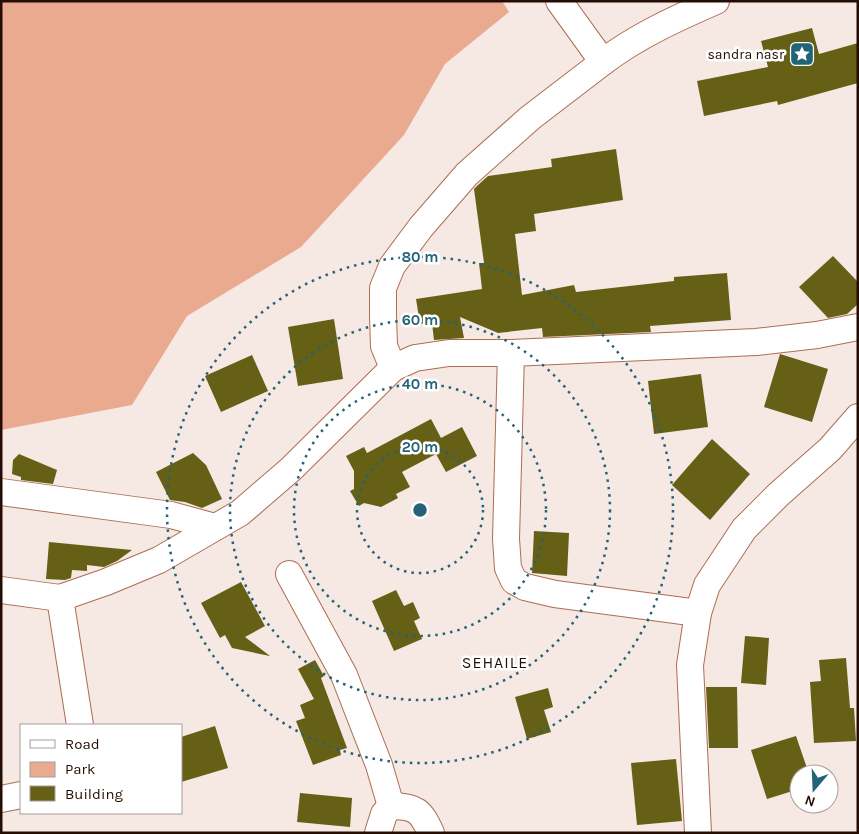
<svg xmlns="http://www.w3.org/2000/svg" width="859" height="834" viewBox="0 0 859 834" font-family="Karla,sans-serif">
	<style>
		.green { fill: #eaaa90 }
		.building { fill: #665f16 }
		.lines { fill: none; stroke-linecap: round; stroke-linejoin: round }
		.minor-casing { stroke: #ad6d52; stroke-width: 28 }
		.minor { stroke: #fff; stroke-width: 26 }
		.ring { fill: none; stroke: #236378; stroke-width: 2.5; stroke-dasharray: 2.5 5 }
		.labels { text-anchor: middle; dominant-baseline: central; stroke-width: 5; stroke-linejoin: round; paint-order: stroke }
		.poi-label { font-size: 14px; fill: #250d04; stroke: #fff; text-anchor: end }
		.quarter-label { font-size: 16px; letter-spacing: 1px; fill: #250d04; stroke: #fff }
		.centre { fill: #236378; stroke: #fff; stroke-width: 2.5 }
		.ring-label { font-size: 15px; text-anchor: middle; font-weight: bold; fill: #236378; stroke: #fff; stroke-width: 5; stroke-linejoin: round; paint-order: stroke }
	</style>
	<rect width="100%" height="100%" fill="#f6e8e2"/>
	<!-- green -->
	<path class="green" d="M1,1h501l7,11 -64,52 -41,71 -103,112 -114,69 -55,89 -131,25z"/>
	<!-- building -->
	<g class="building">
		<path d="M812,28l7,26 39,-11v40l-80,22 -1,-4 -73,15 -7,-35 71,-14 -7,-26z"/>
		<path d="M616,149l7,51 -89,14 2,17 -21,3 7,61 52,-10 2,7 98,-11v-4l53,-4 4,47 -81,6 1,6 -108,5 -1,-9 -44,5 -38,-16 4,21 -30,2 -2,-17 -12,1 -4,-25 66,-10 -3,-26h5l-10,-74 4,-4 10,-9 64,-9 -1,-8z"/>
		<path d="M833,256l25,26v22l-11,10 -19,4 -29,-31z"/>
		<path d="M334,319l9,60 -45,7 -10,-59z"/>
		<path d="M780,354l48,15 -16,53 -48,-15z"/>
		<path d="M252,355l16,36 -47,21 -16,-36z"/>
		<path d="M701,374l7,53 -54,7 -6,-53z"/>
		<path d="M431,419l10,19 21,-11 15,29 -31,16 -10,-18 -34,18 8,15 -14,7 2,4 -17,9 -17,-4 -5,3 -9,-15 4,-2v-18l-8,-15 18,-9 3,6z"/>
		<path d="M712,439l38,35 -40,46 -38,-35z"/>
		<path d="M193,453l13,12 16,34 -20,9 -17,-6 -15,-2 -14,-28z"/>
		<path d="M19,454l38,16 -4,14 -32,-4v-3l-9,-3 1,-14z"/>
		<path d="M534,531l35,2 -2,43 -35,-3z"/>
		<path d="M49,542l83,8 -15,11 -13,6 -17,-2v6l-15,-1 -1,8 -6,2 -19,-1z"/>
		<path d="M241,582l24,44 -20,11 25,19 -38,-8 -7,-13 -5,3 -19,-35z"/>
		<path d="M396,590l8,16 9,-4 7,16 -6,3 8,18 -28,12 -22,-50z"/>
		<path d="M745,636l24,2 -3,47 -25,-2z"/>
		<path d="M846,658l4,50h4l2,33 -42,2 -4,-61 11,-1 -2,-21z"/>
		<path d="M315,660l9,16 -3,2 26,70 -7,2 1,5 -28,10 -17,-44 9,-3 -5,-13 14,-6 -16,-30z"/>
		<path d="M706,687h31l1,61h-29z"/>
		<path d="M548,688l5,19 -9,3 7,22 -24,7 -12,-42z"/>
		<path d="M215,726l13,42 -47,14v-45z"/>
		<path d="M796,736l13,38h-10v15l-32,10 -16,-49z"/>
		<path d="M676,759l6,62 -45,4 -6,-62z"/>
		<path d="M300,793l52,5 -2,29 -53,-5z"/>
	</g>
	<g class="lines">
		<defs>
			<g id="minor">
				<path d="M559,1l44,61"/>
				<path d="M511,353l-5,186 2,29 6,13 11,6 30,7 143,19"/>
				<path d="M393,368l-9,-22 -1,-30v-28l9,-22 29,-39 46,-53 63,-56 73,-56c34,-26 74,-44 113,-61"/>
				<path d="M1,492l170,23 44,12"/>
				<path d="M289,574l55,101 35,90 12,41"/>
				<path d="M1,590l59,8"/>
				<path d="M80,725l-20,-127 46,-16 53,-22 81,-47 51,-44 102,-101 22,-10 34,-5h62l245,-11 61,-7 41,-8"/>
				<path d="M1,799l20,-4"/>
				<path d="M378,833l6,-19 7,-8c25,0 30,5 40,27"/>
				<path d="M698,833l-8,-168 8,-52 9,-28 37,-56 35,-35 51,-45 28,-32"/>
			</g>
		</defs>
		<!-- minor casing -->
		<use href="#minor" class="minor-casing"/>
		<!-- minor -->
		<use href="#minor" class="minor"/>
	</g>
	<!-- distance rings -->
	<g class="ring">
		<circle cx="420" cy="510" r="63"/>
		<circle cx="420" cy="510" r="126"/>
		<circle cx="420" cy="510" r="190"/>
		<circle cx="420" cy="510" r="253"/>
	</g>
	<!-- icons -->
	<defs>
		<symbol id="sight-square" viewBox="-11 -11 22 22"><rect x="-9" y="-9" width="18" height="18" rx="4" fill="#236378" stroke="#fff"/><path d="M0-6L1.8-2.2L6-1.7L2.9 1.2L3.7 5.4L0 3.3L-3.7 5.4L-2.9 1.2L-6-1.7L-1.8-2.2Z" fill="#fff"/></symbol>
	</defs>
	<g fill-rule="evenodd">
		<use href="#sight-square" x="788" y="40" width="28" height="28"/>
	</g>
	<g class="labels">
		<!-- poi labels -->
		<g class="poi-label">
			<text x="784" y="54">sandra nasr</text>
		</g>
		<!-- quarter labels -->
		<g class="quarter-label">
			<text x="495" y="662">SEHAILE</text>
		</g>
	</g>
	<circle cx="420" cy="510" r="8" class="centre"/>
	<g class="ring-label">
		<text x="420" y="262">80 m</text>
		<text x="420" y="325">60 m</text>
		<text x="420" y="389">40 m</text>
		<text x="420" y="452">20 m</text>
	</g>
	<!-- border -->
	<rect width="859" height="834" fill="none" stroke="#250d04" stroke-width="5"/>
	<!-- legend -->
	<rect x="20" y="724" width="162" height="90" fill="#ffffff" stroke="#a89e9b"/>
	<rect x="30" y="740" width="25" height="8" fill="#ffffff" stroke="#a89e9b"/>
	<text x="65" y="749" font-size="15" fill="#250d04">Road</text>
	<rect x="30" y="762" width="25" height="15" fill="#eaaa90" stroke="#a89e9b"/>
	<text x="65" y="774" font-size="15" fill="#250d04">Park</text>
	<rect x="30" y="786" width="25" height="15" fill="#665f16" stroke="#a89e9b"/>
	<text x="65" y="799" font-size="15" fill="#250d04">Building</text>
	<!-- north arrow -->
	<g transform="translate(814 789) rotate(199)"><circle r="24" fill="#ffffff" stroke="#a89e9b"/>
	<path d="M0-4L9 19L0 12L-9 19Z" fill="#236378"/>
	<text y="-8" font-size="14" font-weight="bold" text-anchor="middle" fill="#250d04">N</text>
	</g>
</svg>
